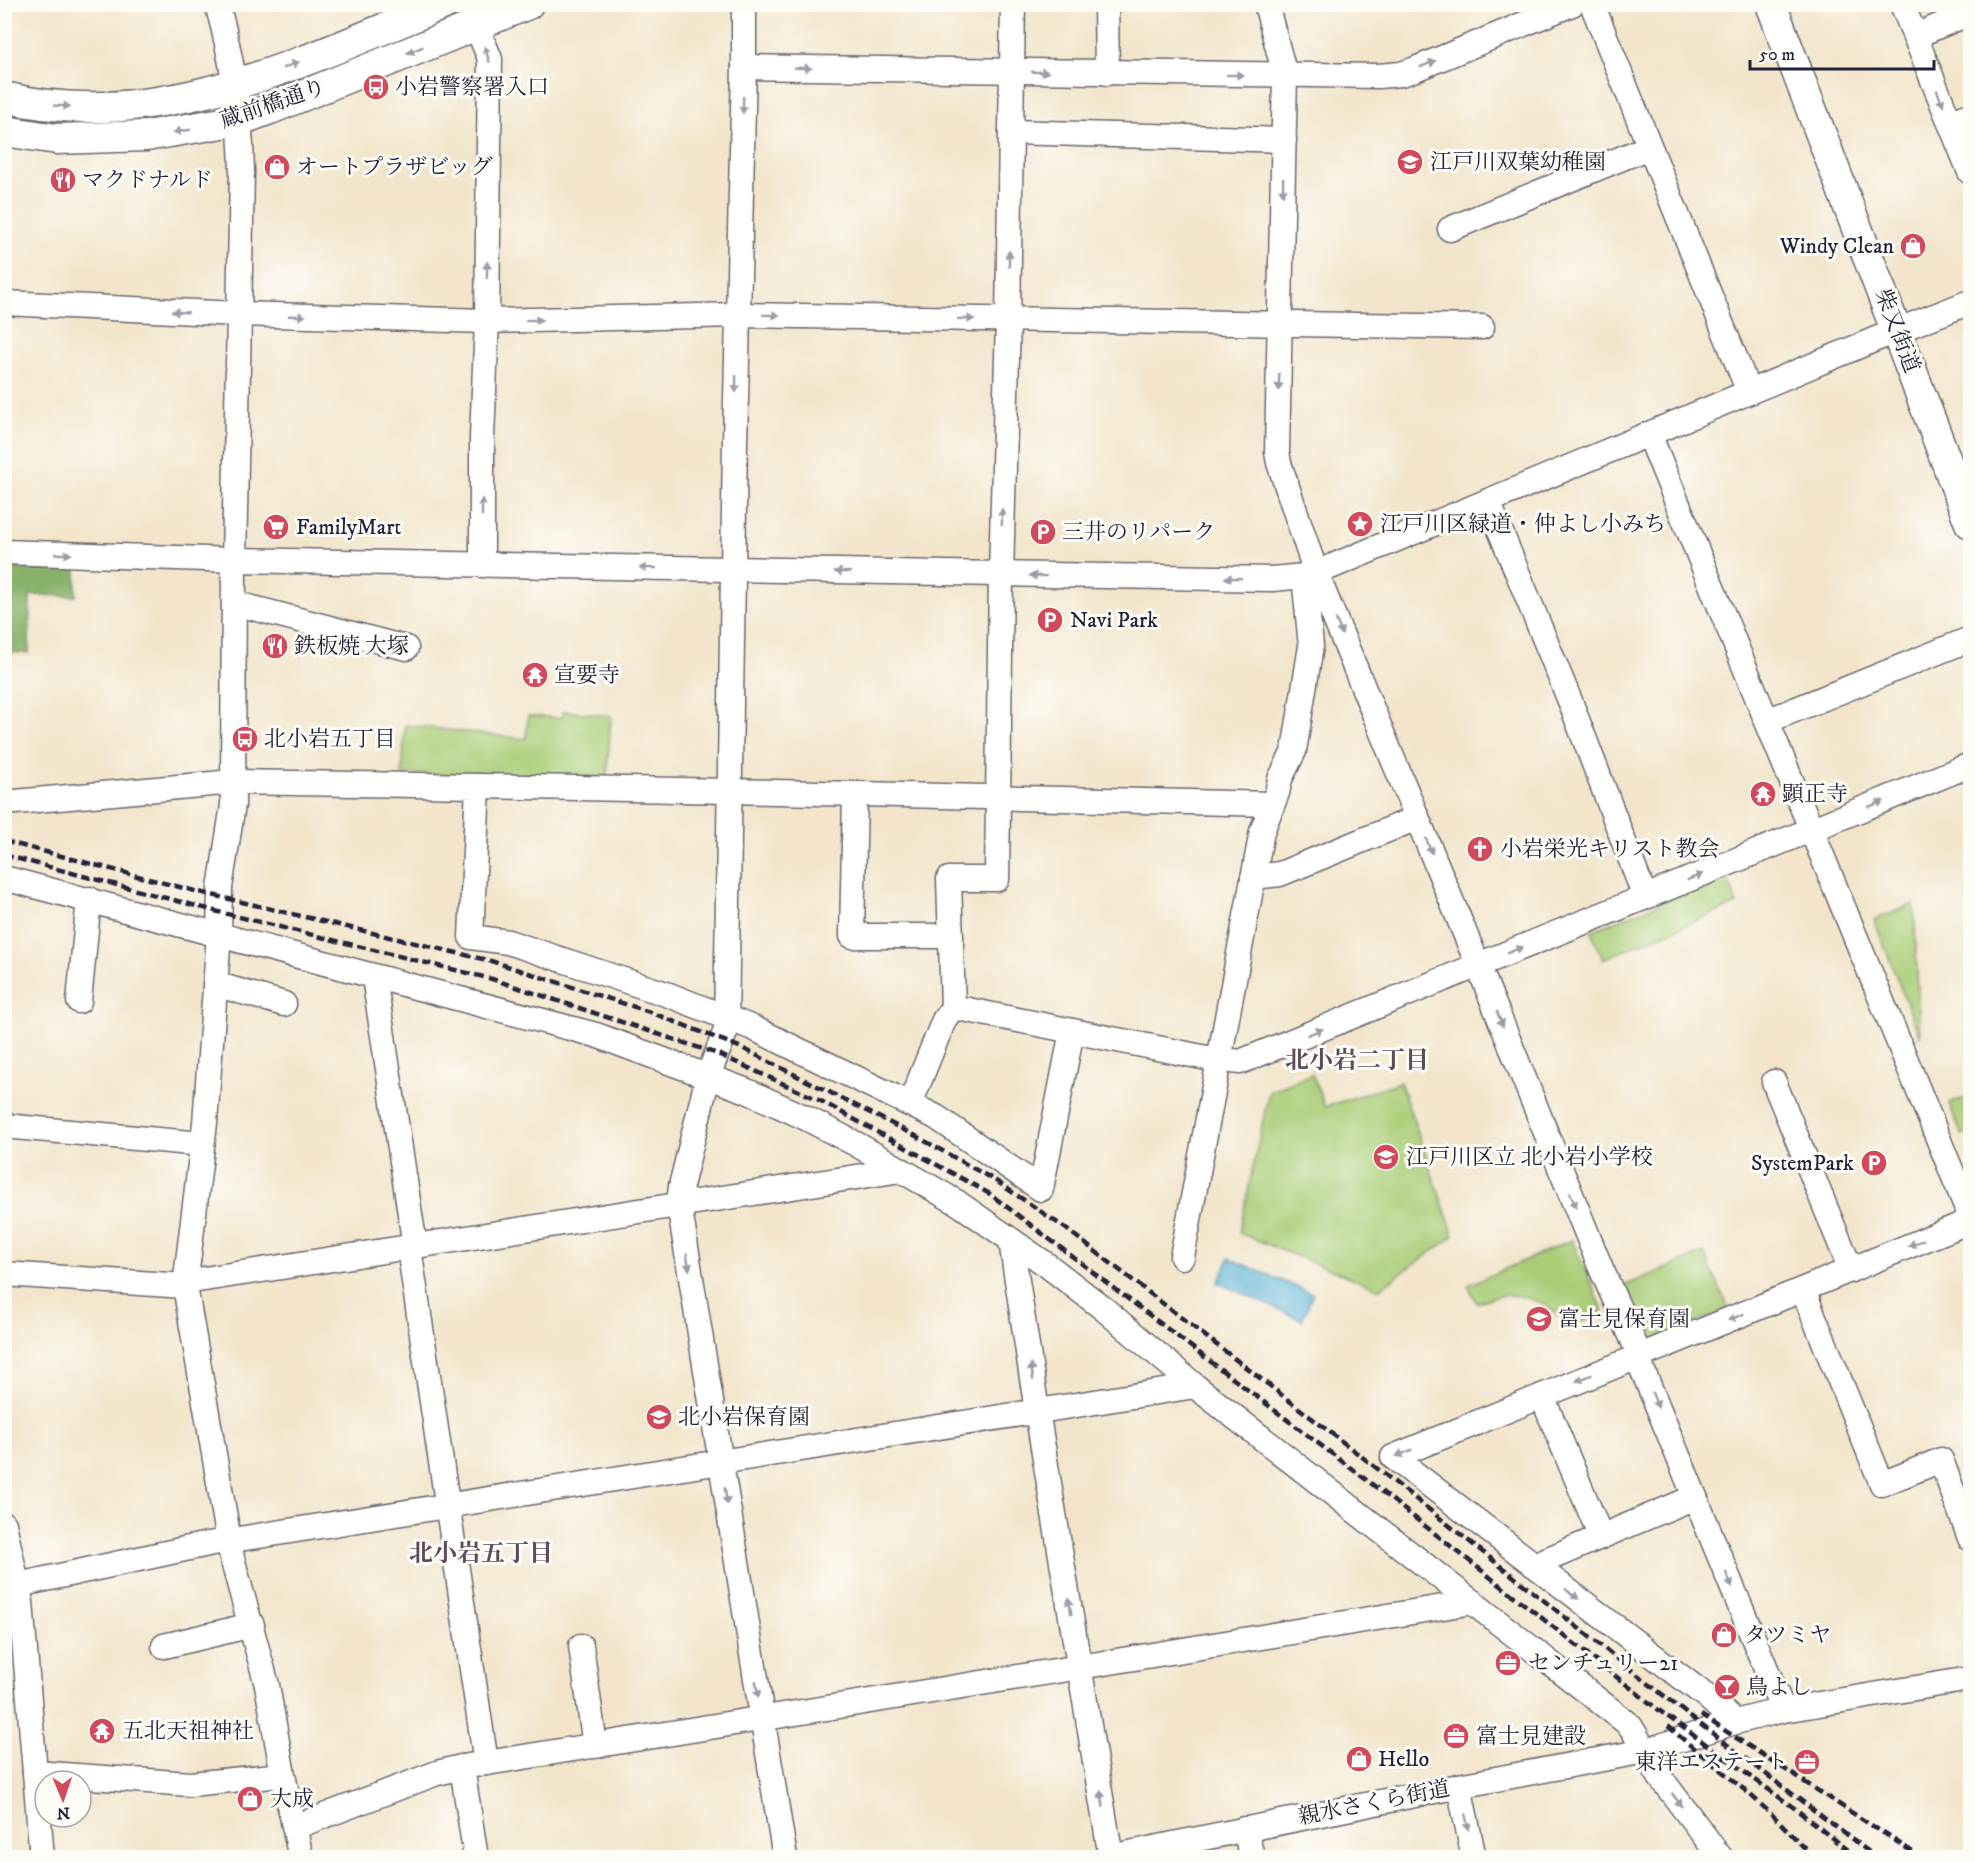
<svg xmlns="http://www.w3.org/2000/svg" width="1975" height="1862" viewBox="0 0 1975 1862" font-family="'IM FELL DW Pica','Noto Serif JP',serif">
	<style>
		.green { fill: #aace78; stroke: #66785a; stroke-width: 1.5 }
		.forest { fill: #87b168; stroke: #546a52; stroke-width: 1.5 }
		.water { fill: #56b1d4; stroke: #3c6a88; stroke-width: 1.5 }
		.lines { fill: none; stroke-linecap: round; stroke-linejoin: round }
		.minor-casing { stroke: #6b666d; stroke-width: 27 }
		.major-casing { stroke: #6b666d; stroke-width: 33 }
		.minor { stroke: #fff; stroke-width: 24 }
		.major { stroke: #fff; stroke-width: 30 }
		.rail { stroke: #22223b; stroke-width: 4.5; stroke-dasharray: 9 4.5; stroke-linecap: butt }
		.oneway { fill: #9c9ca7 }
		.labels { text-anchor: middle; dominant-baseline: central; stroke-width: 6; stroke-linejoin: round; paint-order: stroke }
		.poi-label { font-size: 22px; fill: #22223b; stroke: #fdfcf7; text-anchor: start }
		.street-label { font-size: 22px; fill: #22223b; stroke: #fdfcf7 }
		.neighbourhood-label { font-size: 24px; font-weight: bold; fill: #5e4a5a; stroke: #fdfcf7 }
	</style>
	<rect width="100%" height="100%" fill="#fdfcf7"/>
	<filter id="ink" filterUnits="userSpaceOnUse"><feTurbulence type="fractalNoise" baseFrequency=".0167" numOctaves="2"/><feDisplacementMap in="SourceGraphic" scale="12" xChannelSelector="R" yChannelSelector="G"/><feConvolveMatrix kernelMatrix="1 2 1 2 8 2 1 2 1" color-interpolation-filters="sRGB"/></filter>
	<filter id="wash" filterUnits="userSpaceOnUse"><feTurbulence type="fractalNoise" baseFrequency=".008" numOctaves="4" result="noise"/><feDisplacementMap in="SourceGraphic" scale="24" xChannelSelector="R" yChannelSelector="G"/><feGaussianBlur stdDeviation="1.35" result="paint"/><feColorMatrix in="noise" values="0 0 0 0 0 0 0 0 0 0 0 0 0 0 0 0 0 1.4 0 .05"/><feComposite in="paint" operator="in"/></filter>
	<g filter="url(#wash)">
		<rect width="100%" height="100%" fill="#f2e5cb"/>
		<!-- green -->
		<g class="green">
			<path d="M564,711l47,5 -4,61 -205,-3 3,-49 121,14 2,-23 33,2z"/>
			<path d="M1727,876l10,28 -134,55 -12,-28z"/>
			<path d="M1914,904l6,133 -46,-117z"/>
			<path d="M1312,1074l13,33 75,-25 54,154 -75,53 -140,-56 30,-141z"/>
			<path d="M1970,1096v36l-8,3 -13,-31z"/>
			<path d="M1572,1240l32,72 -34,14c-26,-27 -57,-40 -93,-23l-9,-18z"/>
			<path d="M1704,1253l25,56 -81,34 -24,-57z"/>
		</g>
		<!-- forest -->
		<path class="forest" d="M8,568l68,1v27l-46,-1 -1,58 -24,-1 -1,-59h4z"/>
		<!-- water -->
		<path class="water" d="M1229,1258l84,36 -11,26 -84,-37z"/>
	</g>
	<g filter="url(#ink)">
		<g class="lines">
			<defs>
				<g id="minor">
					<path d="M217,4c16,56 24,110 25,168l-8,388 -1,245 -13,83 -1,46 -14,189 -20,163 47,272 35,127 16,90 18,83"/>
					<path d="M744,4v63l-9,375 -9,588 -18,46 -27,110 -2,18 106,654"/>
					<path d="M1013,4l-5,316 -7,255 -4,304h-48l4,128 254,51 33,4 730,-297"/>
					<path d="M1106,4l1,69"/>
					<path d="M1266,4l19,71 -8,377 2,11 37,110 162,392 122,301 36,81 4,17 143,346"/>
					<path d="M1592,4l157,388"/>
					<path d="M1902,4l68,168"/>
					<path d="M476,25l14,34 -3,262 -5,116v128"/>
					<path d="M1915,36l55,-23"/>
					<path d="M744,67l634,9 23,-2 12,-4 159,-66"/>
					<path d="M1950,123l20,-8"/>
					<path d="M1011,132l273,8"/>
					<path d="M1450,229l199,-82"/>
					<path d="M4,303l234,11 249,7 251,-6 744,12"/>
					<path d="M1649,434l321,782"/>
					<path d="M1488,501l82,200 75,196"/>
					<path d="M4,552l230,8 1038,19 32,-3 12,-3 560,-234 94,-37"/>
					<path d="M234,603l172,45"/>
					<path d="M1767,721l203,-82"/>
					<path d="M478,786l252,5 542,13"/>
					<path d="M855,794l-3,142h99"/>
					<path d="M4,803l229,-21 245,4 -7,151 37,5 161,53 84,33 183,89 105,72 31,-158"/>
					<path d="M1253,877l27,-3 137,-56"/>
					<path d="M4,878l592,157 151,56 57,26 52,27 102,59 89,62 57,44 91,77 431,336 5,5 29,50 61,81"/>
					<path d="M374,977l41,270"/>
					<path d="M215,984l69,20"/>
					<path d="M79,1001l10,-102"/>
					<path d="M1774,1082l77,188"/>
					<path d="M910,1104l34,-84 9,-13"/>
					<path d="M4,1126l198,18"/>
					<path d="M1011,1241l26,170 74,447"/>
					<path d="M409,1248l77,515"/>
					<path d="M1182,1257l80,-426 15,-38 3,-14 14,-28 17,-105 -7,-70"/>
					<path d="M4,1274l181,12"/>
					<path d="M185,1282l716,-112"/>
					<path d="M1803,1290l79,194 59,-24 29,78"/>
					<path d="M1542,1396l59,141"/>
					<path d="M4,1524l17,78 21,256"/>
					<path d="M1534,1565l161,-68"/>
					<path d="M4,1588l204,-44 987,-158"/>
					<path d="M164,1646l88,-21"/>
					<path d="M581,1646l14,100"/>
					<path d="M1735,1722l-29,-26 -313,-239 577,-236"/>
					<path d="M462,1767l14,91"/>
					<path d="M35,1773l155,11 93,-9"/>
					<path d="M1459,1786l15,72"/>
					<path d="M295,1827l142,-54 25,-6 618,-100 393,-65"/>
					<path d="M1244,1829l9,29"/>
					<path d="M1105,1858l354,-72 186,-35 90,-29 48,-12 187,-31"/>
				</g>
				<g id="major">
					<path d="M1771,4l199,519"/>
					<path d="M4,97c154,38 301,-37 440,-93"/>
					<path d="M4,131l53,8 89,-3 94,-16 30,-11 258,-105"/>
				</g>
			</defs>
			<!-- minor casing -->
			<use href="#minor" class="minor-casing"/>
			<!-- major casing -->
			<use href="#major" class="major-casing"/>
			<!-- minor -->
			<use href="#minor" class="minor"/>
			<!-- major -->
			<use href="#major" class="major"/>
			<!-- rail -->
			<g class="rail">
				<path d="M4,841l187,49 300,71 159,51 92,36 174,88 80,45 69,47 318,245 309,245 185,140"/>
				<path d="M4,855l215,57 273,67 226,75 103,47 169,93 387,294 279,220 141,102 60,48"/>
				<path d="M1701,1715l221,143"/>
				<path d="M1668,1726c32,29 67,54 99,84 17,15 31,33 49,48"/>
			</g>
		</g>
		<!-- one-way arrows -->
		<defs><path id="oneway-solid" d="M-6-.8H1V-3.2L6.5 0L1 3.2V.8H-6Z" transform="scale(1.5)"/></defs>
		<g class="oneway">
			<use href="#oneway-solid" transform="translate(415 50) rotate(158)"/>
			<use href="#oneway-solid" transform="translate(487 54) rotate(-107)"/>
			<use href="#oneway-solid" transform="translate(1428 64) rotate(-22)"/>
			<use href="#oneway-solid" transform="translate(291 65) rotate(-22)"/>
			<use href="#oneway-solid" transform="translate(803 68) rotate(1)"/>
			<use href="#oneway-solid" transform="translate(1040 72) rotate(1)"/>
			<use href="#oneway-solid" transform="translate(1235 75) rotate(1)"/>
			<use href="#oneway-solid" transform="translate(1940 98) rotate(68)"/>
			<use href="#oneway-solid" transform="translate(743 105) rotate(91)"/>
			<use href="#oneway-solid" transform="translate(62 106) rotate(3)"/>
			<use href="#oneway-solid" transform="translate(182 131) rotate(171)"/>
			<use href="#oneway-solid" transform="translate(1283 187) rotate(91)"/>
			<use href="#oneway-solid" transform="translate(1009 259) rotate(-89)"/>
			<use href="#oneway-solid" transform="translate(487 270) rotate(-89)"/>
			<use href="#oneway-solid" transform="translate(180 312) rotate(-177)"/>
			<use href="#oneway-solid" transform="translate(771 315) rotate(1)"/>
			<use href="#oneway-solid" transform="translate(297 316) rotate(2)"/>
			<use href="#oneway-solid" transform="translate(966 319) rotate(1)"/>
			<use href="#oneway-solid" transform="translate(534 320) rotate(-1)"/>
			<use href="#oneway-solid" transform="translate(1279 382) rotate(91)"/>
			<use href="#oneway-solid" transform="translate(736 384) rotate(91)"/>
			<use href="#oneway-solid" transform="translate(482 507) rotate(-90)"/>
			<use href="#oneway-solid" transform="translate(1002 517) rotate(-89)"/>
			<use href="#oneway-solid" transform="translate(63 554) rotate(2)"/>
			<use href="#oneway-solid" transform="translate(648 568) rotate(-179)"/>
			<use href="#oneway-solid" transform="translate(843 572) rotate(-179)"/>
			<use href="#oneway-solid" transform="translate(1038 576) rotate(-179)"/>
			<use href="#oneway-solid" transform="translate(1233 578) rotate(-179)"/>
			<use href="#oneway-solid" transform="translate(1339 627) rotate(68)"/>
			<use href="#oneway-solid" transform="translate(1876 804) rotate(-22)"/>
			<use href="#oneway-solid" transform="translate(1429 846) rotate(68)"/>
			<use href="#oneway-solid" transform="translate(1695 877) rotate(-22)"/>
			<use href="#oneway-solid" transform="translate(1515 950) rotate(-22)"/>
			<use href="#oneway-solid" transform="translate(1500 1019) rotate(68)"/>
			<use href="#oneway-solid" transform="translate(1315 1032) rotate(-22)"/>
			<use href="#oneway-solid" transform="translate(1573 1200) rotate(68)"/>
			<use href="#oneway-solid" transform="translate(1916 1243) rotate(157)"/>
			<use href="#oneway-solid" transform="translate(688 1262) rotate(81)"/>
			<use href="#oneway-solid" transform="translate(1736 1317) rotate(158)"/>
			<use href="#oneway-solid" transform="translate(1032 1372) rotate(-98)"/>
			<use href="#oneway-solid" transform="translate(1584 1378) rotate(158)"/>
			<use href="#oneway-solid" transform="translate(1655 1400) rotate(68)"/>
			<use href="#oneway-solid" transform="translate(1404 1453) rotate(158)"/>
			<use href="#oneway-solid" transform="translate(726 1496) rotate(81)"/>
			<use href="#oneway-solid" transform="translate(1729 1580) rotate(68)"/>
			<use href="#oneway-solid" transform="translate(1572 1594) rotate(37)"/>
			<use href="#oneway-solid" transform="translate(1070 1606) rotate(-100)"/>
			<use href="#oneway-solid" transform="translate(757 1689) rotate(81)"/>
			<use href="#oneway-solid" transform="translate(1102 1799) rotate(-100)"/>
			<use href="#oneway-solid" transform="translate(1677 1800) rotate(53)"/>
			<use href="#oneway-solid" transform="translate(1467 1822) rotate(78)"/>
		</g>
	</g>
	<!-- icons -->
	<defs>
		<symbol id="bus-disc" viewBox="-11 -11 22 22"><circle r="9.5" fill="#d1495b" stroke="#fdfcf7"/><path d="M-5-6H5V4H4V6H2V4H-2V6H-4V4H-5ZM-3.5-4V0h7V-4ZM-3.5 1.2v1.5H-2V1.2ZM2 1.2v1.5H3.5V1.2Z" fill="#fff"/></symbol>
		<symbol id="school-disc" viewBox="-11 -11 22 22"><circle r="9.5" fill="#d1495b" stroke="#fdfcf7"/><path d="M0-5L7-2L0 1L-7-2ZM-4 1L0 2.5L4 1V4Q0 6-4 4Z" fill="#fff"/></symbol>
		<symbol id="shop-disc" viewBox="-11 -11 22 22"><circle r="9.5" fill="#d1495b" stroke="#fdfcf7"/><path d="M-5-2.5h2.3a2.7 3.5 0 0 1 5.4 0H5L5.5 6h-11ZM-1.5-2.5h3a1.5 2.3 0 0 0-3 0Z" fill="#fff"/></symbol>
		<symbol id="restaurant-disc" viewBox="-11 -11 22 22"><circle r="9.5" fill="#d1495b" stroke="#fdfcf7"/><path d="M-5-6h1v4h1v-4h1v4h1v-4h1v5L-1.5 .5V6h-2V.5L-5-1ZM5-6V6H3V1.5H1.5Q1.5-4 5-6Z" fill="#fff"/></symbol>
		<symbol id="sight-disc" viewBox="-11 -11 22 22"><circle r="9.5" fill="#d1495b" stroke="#fdfcf7"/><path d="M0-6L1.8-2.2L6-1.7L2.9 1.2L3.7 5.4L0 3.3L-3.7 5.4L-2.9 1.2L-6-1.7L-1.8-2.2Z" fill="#fff"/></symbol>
		<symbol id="supermarket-disc" viewBox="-11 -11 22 22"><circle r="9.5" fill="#d1495b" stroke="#fdfcf7"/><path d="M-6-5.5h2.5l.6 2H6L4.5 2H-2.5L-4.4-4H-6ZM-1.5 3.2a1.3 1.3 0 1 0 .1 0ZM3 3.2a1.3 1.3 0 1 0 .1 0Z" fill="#fff"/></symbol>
		<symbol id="parking-disc" viewBox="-11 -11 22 22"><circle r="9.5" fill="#d1495b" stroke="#fdfcf7"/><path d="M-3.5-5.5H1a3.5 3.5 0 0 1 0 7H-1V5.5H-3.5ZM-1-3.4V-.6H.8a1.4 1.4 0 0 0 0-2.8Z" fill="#fff"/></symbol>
		<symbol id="temple-disc" viewBox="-11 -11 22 22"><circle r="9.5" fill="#d1495b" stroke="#fdfcf7"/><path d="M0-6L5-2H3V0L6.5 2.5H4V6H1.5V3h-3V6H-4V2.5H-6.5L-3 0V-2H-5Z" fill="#fff"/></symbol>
		<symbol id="church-disc" viewBox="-11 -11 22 22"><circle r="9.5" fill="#d1495b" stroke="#fdfcf7"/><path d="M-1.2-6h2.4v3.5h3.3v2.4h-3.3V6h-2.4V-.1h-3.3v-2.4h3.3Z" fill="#fff"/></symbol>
		<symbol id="office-disc" viewBox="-11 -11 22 22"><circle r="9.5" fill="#d1495b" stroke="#fdfcf7"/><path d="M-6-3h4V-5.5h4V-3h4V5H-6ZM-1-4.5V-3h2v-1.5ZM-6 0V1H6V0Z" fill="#fff"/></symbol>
		<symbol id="bar-disc" viewBox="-11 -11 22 22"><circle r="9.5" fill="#d1495b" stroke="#fdfcf7"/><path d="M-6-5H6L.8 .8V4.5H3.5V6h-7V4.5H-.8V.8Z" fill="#fff"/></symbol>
	</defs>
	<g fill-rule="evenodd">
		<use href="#bus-disc" x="361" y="72" width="30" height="30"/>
		<use href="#school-disc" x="1395" y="147" width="30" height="30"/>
		<use href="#shop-disc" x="262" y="152" width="30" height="30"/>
		<use href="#restaurant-disc" x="48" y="165" width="30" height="30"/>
		<use href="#shop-disc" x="1898" y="231" width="30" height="30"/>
		<use href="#sight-disc" x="1345" y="509" width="30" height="30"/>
		<use href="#supermarket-disc" x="261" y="512" width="30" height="30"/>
		<use href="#parking-disc" x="1028" y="517" width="30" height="30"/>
		<use href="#parking-disc" x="1035" y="605" width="30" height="30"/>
		<use href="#restaurant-disc" x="260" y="631" width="30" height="30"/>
		<use href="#temple-disc" x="520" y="660" width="30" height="30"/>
		<use href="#bus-disc" x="230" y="724" width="30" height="30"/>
		<use href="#temple-disc" x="1748" y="779" width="30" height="30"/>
		<use href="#church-disc" x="1465" y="834" width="30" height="30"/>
		<use href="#school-disc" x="1371" y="1142" width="30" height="30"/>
		<use href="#parking-disc" x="1859" y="1148" width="30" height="30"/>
		<use href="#school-disc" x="1524" y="1304" width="30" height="30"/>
		<use href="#school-disc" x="644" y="1402" width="30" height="30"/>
		<use href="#shop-disc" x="1709" y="1620" width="30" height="30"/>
		<use href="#office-disc" x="1493" y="1648" width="30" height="30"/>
		<use href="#bar-disc" x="1712" y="1672" width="30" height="30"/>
		<use href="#temple-disc" x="87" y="1716" width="30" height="30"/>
		<use href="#office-disc" x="1441" y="1721" width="30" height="30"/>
		<use href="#shop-disc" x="1344" y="1744" width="30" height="30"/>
		<use href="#office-disc" x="1792" y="1747" width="30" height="30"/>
		<use href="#shop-disc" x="235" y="1784" width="30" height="30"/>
	</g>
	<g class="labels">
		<!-- poi labels -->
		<g class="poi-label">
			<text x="395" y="87">小岩警察署入口</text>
			<text x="1430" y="162">江戸川双葉幼稚園</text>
			<text x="296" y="167">オートプラザビッグ</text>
			<text x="82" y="180">マクドナルド</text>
			<text x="1894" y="246" text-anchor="end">Windy Clean</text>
			<text x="1380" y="524">江戸川区緑道・仲よし小みち</text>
			<text x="296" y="527">FamilyMart</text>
			<text x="1062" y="532">三井のリパーク</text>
			<text x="1070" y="620">Navi Park</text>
			<text x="294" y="646">鉄板焼 大塚</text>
			<text x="554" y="675">宣要寺</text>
			<text x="264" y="739">北小岩五丁目</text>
			<text x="1782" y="794">顕正寺</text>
			<text x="1500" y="849">小岩栄光キリスト教会</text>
			<text x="1406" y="1157">江戸川区立 北小岩小学校</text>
			<text x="1854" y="1163" text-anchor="end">SystemPark</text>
			<text x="1558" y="1319">富士見保育園</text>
			<text x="678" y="1417">北小岩保育園</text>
			<text x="1744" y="1635">タツミヤ</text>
			<text x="1528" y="1663">センチュリー21</text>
			<text x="1746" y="1687">鳥よし</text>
			<text x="122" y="1731">五北天祖神社</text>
			<text x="1476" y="1736">富士見建設</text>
			<text x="1378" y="1759">Hello</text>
			<text x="1788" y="1762" text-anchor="end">東洋エステート</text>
			<text x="270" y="1799">大成</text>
		</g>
		<!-- street labels -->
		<g class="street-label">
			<text transform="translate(273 104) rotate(-19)">蔵前橋通り</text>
			<text transform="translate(1897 331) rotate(69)">柴又街道</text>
			<text transform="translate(1374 1803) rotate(-11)">親水さくら街道</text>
		</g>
		<!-- neighbourhood labels -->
		<g class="neighbourhood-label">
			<text x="1357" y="1061">北小岩二丁目</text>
			<text x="481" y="1554">北小岩五丁目</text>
		</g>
	</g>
	<!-- margin -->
	<rect width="1975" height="1862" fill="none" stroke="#fdfcf7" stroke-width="24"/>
	<!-- north arrow -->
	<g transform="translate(63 1799) rotate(178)"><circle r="28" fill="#fdfcf7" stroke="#a5a5ac" stroke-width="1.5"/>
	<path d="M0-4.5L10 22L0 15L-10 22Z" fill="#d1495b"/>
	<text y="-9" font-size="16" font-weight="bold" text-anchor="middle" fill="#22223b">N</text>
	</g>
	<!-- scale -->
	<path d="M1750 60v9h184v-9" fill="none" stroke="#22223b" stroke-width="3"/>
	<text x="1759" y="60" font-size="18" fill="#22223b" stroke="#fdfcf7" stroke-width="4.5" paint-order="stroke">50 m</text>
</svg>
